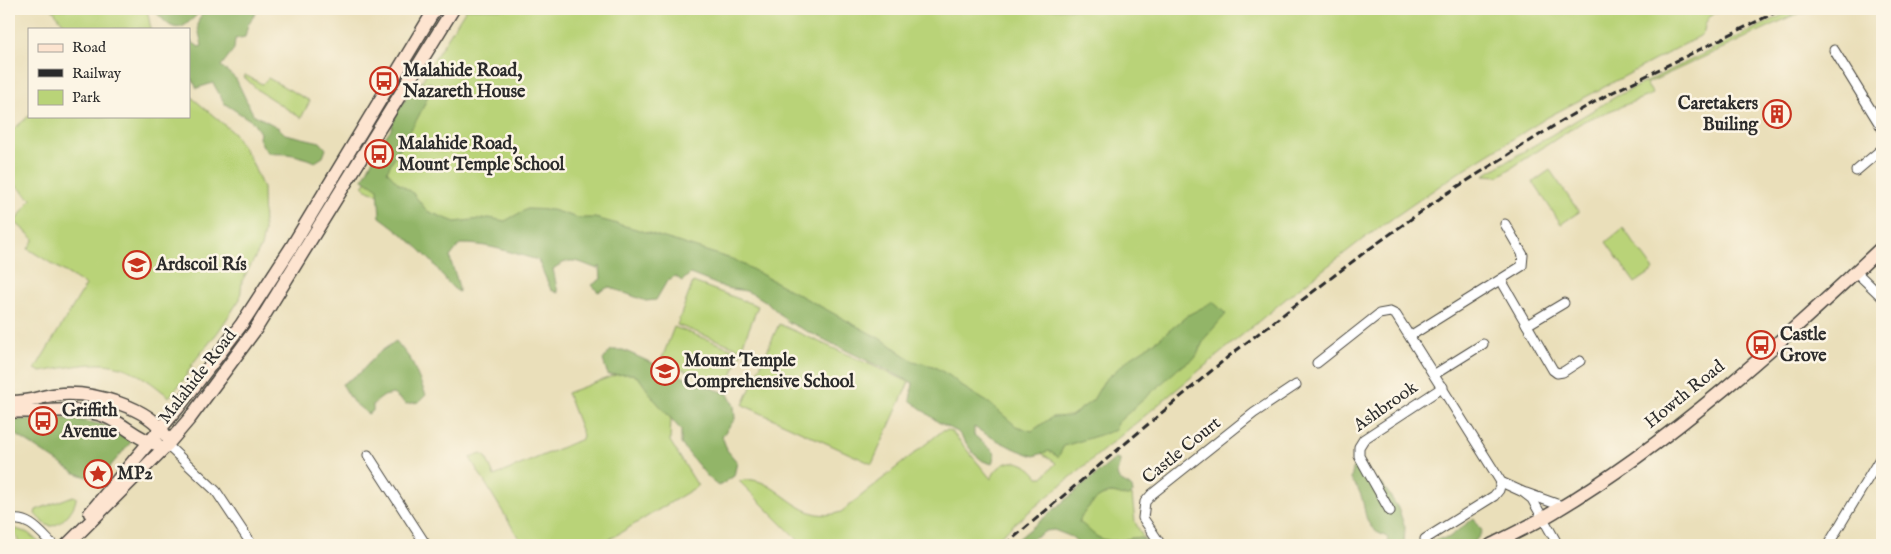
<svg xmlns="http://www.w3.org/2000/svg" width="1891" height="554" viewBox="0 0 1891 554" font-family="'IM FELL English',serif">
	<style>
		.green { fill: #b9d378; stroke: #727f52 }
		.forest { fill: #92b568; stroke: #5e704a }
		.lines { fill: none; stroke-linecap: round; stroke-linejoin: round }
		.minor-casing { stroke: #484640; stroke-width: 11 }
		.secondary-casing { stroke: #484640; stroke-width: 15 }
		.minor { stroke: #fff; stroke-width: 9 }
		.secondary { stroke: #fde4d0; stroke-width: 12 }
		.rail { stroke: #2b2b2b; stroke-width: 3; stroke-dasharray: 8 4; stroke-linecap: butt }
		.labels { text-anchor: middle; dominant-baseline: central; stroke-width: 5; stroke-linejoin: round; paint-order: stroke }
		.poi-label { font-size: 18px; font-weight: bold; fill: #2b2b2b; stroke: #fcf5e5; text-anchor: start }
		.street-label { font-size: 18px; fill: #2b2b2b; stroke: #fcf5e5 }
	</style>
	<rect width="100%" height="100%" fill="#fcf5e5"/>
	<filter id="ink" filterUnits="userSpaceOnUse"><feTurbulence type="fractalNoise" baseFrequency=".02" numOctaves="2"/><feDisplacementMap in="SourceGraphic" scale="10" xChannelSelector="R" yChannelSelector="G"/><feConvolveMatrix kernelMatrix="1 2 1 2 8 2 1 2 1" color-interpolation-filters="sRGB"/></filter>
	<filter id="wash" filterUnits="userSpaceOnUse"><feTurbulence type="fractalNoise" baseFrequency=".0096" numOctaves="4" result="noise"/><feDisplacementMap in="SourceGraphic" scale="20" xChannelSelector="R" yChannelSelector="G"/><feGaussianBlur stdDeviation="1.12" result="paint"/><feColorMatrix in="noise" values="0 0 0 0 0 0 0 0 0 0 0 0 0 0 0 0 0 1.4 0 .05"/><feComposite in="paint" operator="in"/></filter>
	<g filter="url(#wash)">
		<rect width="100%" height="100%" fill="#eadfba"/>
		<!-- green -->
		<g class="green">
			<path d="M52,9h95l4,20h-83z"/>
			<path d="M466,9h1257c-12,6 -18,9 -19,23l-4,4 -152,81 -90,56 -95,66 -69,53 -305,253h-191l3,-2 -62,-62c37,-11 57,47 102,31l101,-81 6,-1 5,3 38,46c10,-23 33,-22 47,-2h5l13,-14 -69,-47 -219,-124 -99,-36 -215,-32 -72,-27 -19,-10 70,-126z"/>
			<path d="M1795,9h32l-33,6 -148,69 7,10 -69,27 -85,55 -15,-1 133,-79z"/>
			<path d="M245,75l17,9 6,-6 42,23 -9,17 -42,-27 -16,-15z"/>
			<path d="M189,95l45,38 17,27 12,28 1,44 -3,15 -19,34 -2,18 -22,33 -25,31 -10,18 -14,16c-49,-42 -69,-36 -128,-25l-6,-3 51,-84 -58,-36 6,-10 -19,-17 16,-23 -22,-20v-46l20,-17h160z"/>
			<path d="M1550,170l29,42 -18,12 -28,-42z"/>
			<path d="M1623,228l31,42 -19,13 -29,-41z"/>
			<path d="M693,282l65,24 -17,43 -64,-24z"/>
			<path d="M779,324l130,58 -37,82 -129,-59z"/>
			<path d="M674,327l67,25 -13,35 -67,-26z"/>
			<path d="M621,373l11,1 7,4 32,41 -1,22 28,45 -98,59h-77l-53,-87 11,-4 5,3 8,19 88,-37 1,-4 -16,-42z"/>
			<path d="M1109,493l23,2 3,27 9,17c-9,-3 -14,0 -23,1 -19,3 -30,-5 -42,-18 4,-10 13,-21 22,-26 3,-1 6,-1 8,-3z"/>
			<path d="M73,496l3,1c1,10 -15,29 -25,29 -6,0 -12,-8 -16,-12l1,-4z"/>
			<path d="M13,528l15,5 14,12h-22z"/>
		</g>
		<!-- forest -->
		<g class="forest">
			<path d="M152,9h48c-2,6 -5,8 -10,12 -17,17 -26,-3 -38,-12z"/>
			<path d="M206,9h53l-11,15 -3,13 -10,2 -1,10 -13,17 15,13 17,35 26,14 6,6 35,8 6,7 -3,8 -8,5c-10,-4 -18,-7 -28,-8 -19,-1 -19,3 -28,-16l1,-5 -7,-11 -28,-18 -12,-21 -16,5 -8,-13v-35l10,7 3,-1c-3,-18 -9,-22 4,-37z"/>
			<path d="M432,83c-8,32 -30,58 -45,88l11,12 14,9 15,19 28,11 34,-4 16,3 22,-12 25,1 26,8h17l41,11 99,31 153,83 25,18 20,5 17,10 13,11 26,16 27,23 16,5 20,-14 19,-1 22,-16 11,-19 26,-23 29,-19 29,-24 25,-13 13,12 -21,24 -9,19 -17,11 -62,55 -1,7 -52,16 -6,11 -9,-6 -15,5c-19,-6 -43,-18 -60,-29v8l21,18 -3,11 -9,-3 -9,-7 -16,-22 -20,-10 -28,-22 3,-17 -125,-61 -21,-20 -10,-6 -11,-5 -20,-3 -36,-14 -8,7 -7,-5 -8,5 -11,19 -10,1 -37,-14 -11,5 -6,-7 9,-6 -1,-13 -2,3c-21,-7 -25,-14 -45,0l5,24 -7,-3 -13,-30c-26,-7 -51,-17 -78,-16l-10,13c2,12 9,23 9,35 -13,-7 -18,-21 -28,-31 -16,-17 -33,-31 -51,-44l-2,-28 -15,-10 18,-36 10,-14 5,-15 19,-30z"/>
			<path d="M396,341l15,19 15,35 -7,7 -13,2 -13,-10 -9,2 -11,8v7l-5,3 -15,-12 -11,-18 18,-11 17,-19z"/>
			<path d="M611,350h12l69,31 36,13 6,12 1,13 -13,17 5,14 10,12 -3,14 -15,10 -12,-10 -26,-32v-14l-28,-32 -14,-20 -7,-4 -24,1 -5,-15z"/>
			<path d="M59,418c18,2 64,6 72,24l-29,34 -15,1 -12,-4 -66,-43 3,-10z"/>
			<path d="M1115,459l5,1c0,5 -2,8 -3,13 0,9 11,10 15,15l1,5c-7,7 -14,0 -22,0 -13,1 -28,18 -32,29 10,6 14,15 26,18 17,5 31,-10 46,5h-70l-9,-8 -18,-7 -8,1 -25,14h-10z"/>
			<path d="M1355,459l4,3 8,17 16,6 15,23 7,19 -1,18h-14l-3,-8c-33,-12 -14,-36 -36,-57z"/>
			<path d="M1474,518l8,13c-7,21 -37,14 -55,14l9,-6 12,-1z"/>
		</g>
	</g>
	<g filter="url(#ink)">
		<g class="lines">
			<defs>
				<g id="minor">
					<path d="M1834,50l48,78"/>
					<path d="M1856,171l26,-22"/>
					<path d="M1856,272l26,25"/>
					<path d="M1501,280l52,90 4,3 6,-1 17,-11"/>
					<path d="M1527,325l37,-22"/>
					<path d="M1410,336l112,-70 1,-11 -18,-31"/>
					<path d="M1317,363l62,-49 11,-2 6,3 105,167 22,10 9,7 26,46"/>
					<path d="M1435,374l48,-30"/>
					<path d="M167,445l49,46 36,54"/>
					<path d="M368,455l58,90"/>
					<path d="M1526,493l36,13"/>
					<path d="M1390,511l-31,-55v-9l5,-8 79,-52"/>
					<path d="M9,521c19,-6 32,12 44,24"/>
					<path d="M1425,539l69,-43 5,-6 2,-8"/>
					<path d="M1161,545l-18,-27 2,-16 7,-8 102,-81 42,-28"/>
					<path d="M1828,545l54,-90"/>
				</g>
				<g id="secondary">
					<path d="M9,402c23,1 32,-7 53,-8 30,-2 88,13 103,41"/>
					<path d="M9,411c30,3 59,-5 89,3 22,5 38,26 59,30"/>
					<path d="M90,513l87,-104 64,-84 50,-77 144,-239"/>
					<path d="M67,545l100,-100 23,-27 65,-88 198,-321"/>
					<path d="M1491,545c20,-10 41,-20 61,-32 117,-69 231,-172 330,-266"/>
				</g>
			</defs>
			<!-- minor casing -->
			<use href="#minor" class="minor-casing"/>
			<!-- secondary casing -->
			<use href="#secondary" class="secondary-casing"/>
			<!-- minor -->
			<use href="#minor" class="minor"/>
			<!-- secondary -->
			<use href="#secondary" class="secondary"/>
			<!-- rail -->
			<path class="rail" d="M1005,545l224,-189 136,-104 81,-58 122,-77 39,-22 175,-86"/>
		</g>
	</g>
	<!-- icons -->
	<defs>
		<symbol id="bus-ring" viewBox="-11 -11 22 22"><circle r="9.5" fill="#fcf5e5" stroke="#c8321e" stroke-width="1.5"/><path d="M-5-6H5V4H4V6H2V4H-2V6H-4V4H-5ZM-3.5-4V0h7V-4ZM-3.5 1.2v1.5H-2V1.2ZM2 1.2v1.5H3.5V1.2Z" fill="#c8321e"/></symbol>
		<symbol id="building-ring" viewBox="-11 -11 22 22"><circle r="9.5" fill="#fcf5e5" stroke="#c8321e" stroke-width="1.5"/><path d="M-4-6H4V6H1V3H-1V6H-4ZM-2.5-4.3h1.7v1.8h-1.7ZM.8-4.3h1.7v1.8H.8ZM-2.5-1h1.7V.8h-1.7ZM.8-1h1.7V.8H.8Z" fill="#c8321e"/></symbol>
		<symbol id="school-ring" viewBox="-11 -11 22 22"><circle r="9.5" fill="#fcf5e5" stroke="#c8321e" stroke-width="1.5"/><path d="M0-5L7-2L0 1L-7-2ZM-4 1L0 2.5L4 1V4Q0 6-4 4Z" fill="#c8321e"/></symbol>
		<symbol id="sight-ring" viewBox="-11 -11 22 22"><circle r="9.5" fill="#fcf5e5" stroke="#c8321e" stroke-width="1.5"/><path d="M0-6L1.8-2.2L6-1.7L2.9 1.2L3.7 5.4L0 3.3L-3.7 5.4L-2.9 1.2L-6-1.7L-1.8-2.2Z" fill="#c8321e"/></symbol>
	</defs>
	<g fill-rule="evenodd">
		<use href="#bus-ring" x="368" y="65" width="32" height="32"/>
		<use href="#building-ring" x="1761" y="98" width="32" height="32"/>
		<use href="#bus-ring" x="363" y="138" width="32" height="32"/>
		<use href="#school-ring" x="121" y="249" width="32" height="32"/>
		<use href="#bus-ring" x="1745" y="329" width="32" height="32"/>
		<use href="#school-ring" x="649" y="355" width="32" height="32"/>
		<use href="#bus-ring" x="27" y="405" width="32" height="32"/>
		<use href="#sight-ring" x="82" y="458" width="32" height="32"/>
	</g>
	<g class="labels">
		<!-- poi labels -->
		<g class="poi-label">
			<text x="403" y="71">Malahide Road,<tspan x="403" dy="21">Nazareth House</tspan></text>
			<text x="1758" y="104" text-anchor="end">Caretakers<tspan x="1758" dy="21">Builing</tspan></text>
			<text x="398" y="144">Malahide Road,<tspan x="398" dy="21">Mount Temple School</tspan></text>
			<text x="156" y="265">Ardscoil Rís</text>
			<text x="1780" y="335">Castle<tspan x="1780" dy="21">Grove</tspan></text>
			<text x="684" y="361">Mount Temple<tspan x="684" dy="21">Comprehensive School</tspan></text>
			<text x="62" y="411">Griffith<tspan x="62" dy="21">Avenue</tspan></text>
			<text x="117" y="474">MP2</text>
		</g>
		<!-- street labels -->
		<g class="street-label">
			<text transform="translate(198 377) rotate(-52)">Malahide Road</text>
			<text transform="translate(1685 395) rotate(-39)">Howth Road</text>
			<text transform="translate(1386 407) rotate(-35)">Ashbrook</text>
			<text transform="translate(1182 451) rotate(-39)">Castle Court</text>
		</g>
	</g>
	<!-- margin -->
	<rect width="1891" height="554" fill="none" stroke="#fcf5e5" stroke-width="30"/>
	<!-- legend -->
	<rect x="28" y="28" width="162" height="90" fill="#fcf5e5" stroke="#a8a49b"/>
	<rect x="38" y="44" width="25" height="8" fill="#fde4d0" stroke="#a8a49b"/>
	<text x="72" y="52" font-size="15" fill="#2b2b2b">Road</text>
	<rect x="38" y="69" width="25" height="8" fill="#2b2b2b" stroke="#a8a49b"/>
	<text x="72" y="78" font-size="15" fill="#2b2b2b">Railway</text>
	<rect x="38" y="90" width="25" height="15" fill="#b9d378" stroke="#a8a49b"/>
	<text x="72" y="102" font-size="15" fill="#2b2b2b">Park</text>
</svg>
